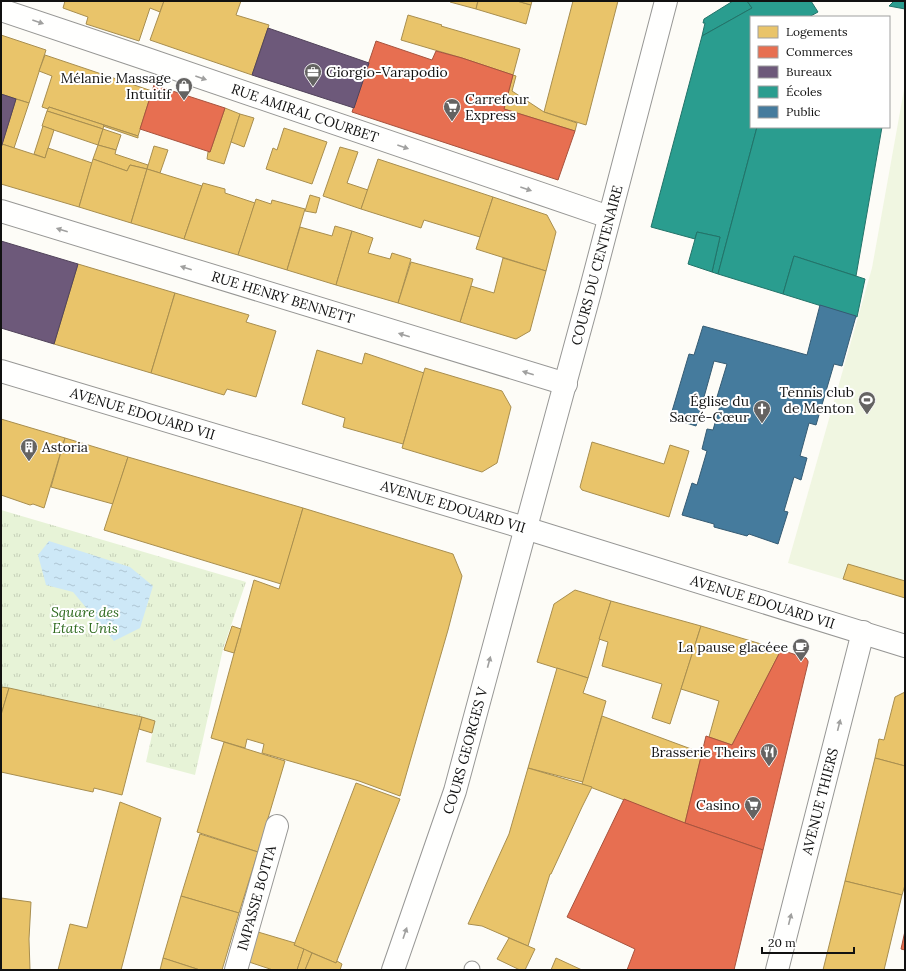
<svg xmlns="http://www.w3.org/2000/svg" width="906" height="971" viewBox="0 0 906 971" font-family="Lora,serif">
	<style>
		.park { fill: url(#park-tufts) }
		.pitch { fill: #f0f6e1 }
		.water { fill: url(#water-ripples) }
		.homes { fill: #e9c46a; stroke: #a88e4f }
		.shops { fill: #e76f51; stroke: #a7533e }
		.offices { fill: #6d597a; stroke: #51435a }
		.schools { fill: #2a9d8f; stroke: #227369 }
		.public { fill: #457b9d; stroke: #355b73 }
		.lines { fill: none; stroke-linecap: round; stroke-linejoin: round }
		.lane-casing { stroke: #979795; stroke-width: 17 }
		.street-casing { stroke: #979795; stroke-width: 24 }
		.lane { stroke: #fffffe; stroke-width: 15 }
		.street { stroke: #fffffe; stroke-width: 22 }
		.oneway { fill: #a0a09f }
		.labels { text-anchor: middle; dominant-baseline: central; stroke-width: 4; stroke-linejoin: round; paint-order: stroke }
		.poi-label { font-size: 14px; fill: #111; stroke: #fff; text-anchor: end }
		.street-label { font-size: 14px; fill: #111; stroke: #fff }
		.park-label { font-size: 14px; font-style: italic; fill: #2f6b1f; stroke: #fff }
	</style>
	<defs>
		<pattern id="park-tufts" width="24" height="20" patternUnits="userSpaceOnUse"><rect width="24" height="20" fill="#e7f3d7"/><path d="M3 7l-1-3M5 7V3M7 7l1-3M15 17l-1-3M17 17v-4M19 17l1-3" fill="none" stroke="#c5cfb8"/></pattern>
		<pattern id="water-ripples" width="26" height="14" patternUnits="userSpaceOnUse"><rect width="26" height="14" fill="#cde8f7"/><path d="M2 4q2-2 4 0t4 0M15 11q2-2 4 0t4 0" fill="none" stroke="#afc6d3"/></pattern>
	</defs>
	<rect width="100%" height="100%" fill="#fdfcf7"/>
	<!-- park -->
	<path class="park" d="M1,510l245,72 -23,67 -28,126 -49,-13 9,-41 -13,-4 -141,-30z"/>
	<!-- pitch -->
	<path class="pitch" d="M905,84v514l-117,-35 84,-295z"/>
	<!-- water -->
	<path class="water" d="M49,541l81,26 23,19 -13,42 -26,13 -41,-49 -27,-7 -8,-30z"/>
	<!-- homes -->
	<g class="homes">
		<path d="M65,1h99l-4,11 -10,-4 -11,33 -53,-17 2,-7 -25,-9z"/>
		<path d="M164,1h77l-5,14 33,10 -17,50 -102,-35z"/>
		<path d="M451,1h27l-2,8 -26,-7z"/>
		<path d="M478,1h39l14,4 -5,19 -50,-15z"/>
		<path d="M517,1h15l-1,4z"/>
		<path d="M573,1h45l-32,124 -42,-13z"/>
		<path d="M408,15l34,10 -1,1 79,23 -7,26 -51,-17 -61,-18z"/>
		<path d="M1,35l45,15 -17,53 -28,-9z"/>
		<path d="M45,55l107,36 -14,45 -89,-29 -1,2 -6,-2 10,-31 -13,-5z"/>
		<path d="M513,75l3,1 -4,15 32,21 33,11 -2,8 -71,-22z"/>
		<path d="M16,99l13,4 -15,45 -12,-4z"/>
		<path d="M49,107l55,18 -1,4 -56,-18z"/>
		<path d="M225,108l15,6 -16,50 -17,-5 1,-7h2z"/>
		<path d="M47,111l56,18 -5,16 -56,-19z"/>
		<path d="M240,114l14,4 -10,29 -13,-5z"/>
		<path d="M104,125l34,11v2l-35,-12z"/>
		<path d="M43,126l11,4 -9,28 -11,-4z"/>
		<path d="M284,128l43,14 -15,42 -46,-15 7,-21 4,2z"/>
		<path d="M103,129l18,6 -5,15 -18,-5z"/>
		<path d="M2,144l43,14 3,-10 44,15 -13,44 -78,-23v-36z"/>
		<path d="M98,145l18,5 -1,4 33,11 -1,4 -17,-4 -3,6 -34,-12z"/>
		<path d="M154,146l14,4 -8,23 -13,-4z"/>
		<path d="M340,147l18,5 -11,31 21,7 -7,19 -38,-13z"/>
		<path d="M93,159l34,12 3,-6 17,4 -16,54 -52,-16z"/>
		<path d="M378,159l115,38 -13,40 -56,-17 -3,8 -60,-19z"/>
		<path d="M147,169l55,17 -18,53 -53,-16z"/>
		<path d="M203,183l22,6v4l30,10 -17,52 -54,-16z"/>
		<path d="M310,195l10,3 -4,15 -11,-2z"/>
		<path d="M493,197l54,18 9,17 -10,39 -70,-22z"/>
		<path d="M256,199l15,5 1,-4 33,9 -18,61 -49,-15z"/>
		<path d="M335,226l17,5 -16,54 -49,-15 13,-43 32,9z"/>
		<path d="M352,231l21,7 -5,15 22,6 2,-6 19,6 -13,44 -62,-18z"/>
		<path d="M503,258l43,13 -16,60 -14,8 -56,-17 11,-36 23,7z"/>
		<path d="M411,262l62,17 -13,43 -62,-19z"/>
		<path d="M78,264l97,29 -24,80 -97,-29z"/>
		<path d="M175,293l74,22 -3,7 30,9 -20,66 -29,-8 -3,6 -73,-22z"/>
		<path d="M317,350l45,14 3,-11 59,20 -21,71 -60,-17 2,-9 -43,-14z"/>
		<path d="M425,368l77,23 9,16 -14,56 -15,9 -80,-24z"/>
		<path d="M1,419l64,19 -21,70 -11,-4 -3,1 -29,-10z"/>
		<path d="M65,438l63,19 -15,47 -62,-17z"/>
		<path d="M592,442l72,22 6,-19 19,6 -20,66 -87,-27 -2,-3z"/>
		<path d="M128,457l175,51 -22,76 -177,-54z"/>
		<path d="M303,508l150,46 9,22 -14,54 -48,166 -41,-15 -97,-28 2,-9 -17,-5 -2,9 -34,-10 43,-158 25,9z"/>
		<path d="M848,564l57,17v17l-62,-19z"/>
		<path d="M575,590l36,11 -23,77 -51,-16 17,-58z"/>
		<path d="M611,601l90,25 -31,98 -18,-6 10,-34 -60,-18 6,-24 -9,-3z"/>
		<path d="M232,626l9,3 -7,24 -10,-3z"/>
		<path d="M701,626l80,24 -49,95 -23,-8 10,-36 -38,-12z"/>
		<path d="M557,668l31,10 -5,15 23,8 -23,81 -55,-14z"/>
		<path d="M1,687l8,1 -8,27z"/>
		<path d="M9,688l133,29 -20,78 -28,-7 -1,4 -92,-20v-57z"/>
		<path d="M905,692v74l-30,-8 4,-19 5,1 11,-43z"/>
		<path d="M602,716l100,37 -17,70 -103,-39z"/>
		<path d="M142,717l13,4 -3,12 -13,-4z"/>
		<path d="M224,742l61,19 -27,91 -61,-20z"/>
		<path d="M875,758l30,8v119l-3,10 -57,-14z"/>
		<path d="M528,768l64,19 -10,20 -31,67h-1l-22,72 -46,-20 -14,-2 41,-90z"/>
		<path d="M356,783l44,16 -64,164 -42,-18z"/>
		<path d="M120,802l41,16 -40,152h-63l12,-46 17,4z"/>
		<path d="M200,834l58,18 -19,61 -58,-17z"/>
		<path d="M845,881l57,14 -18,75h-61z"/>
		<path d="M181,896l58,17 -17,57h-22l-37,-12z"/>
		<path d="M1,898l30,4 -2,37 1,31h-29z"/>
		<path d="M258,932l37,11 -1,2 10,4 -7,21h-24l-24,-8z"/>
		<path d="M509,938l26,11 -10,21h-5l-23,-11z"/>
		<path d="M304,949l8,4 -7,17h-8z"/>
		<path d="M312,953l24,10 1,-2 5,3 -2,6h-35z"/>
		<path d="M163,958l37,12h-40z"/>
		<path d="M556,958l26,12h-31z"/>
	</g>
	<!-- shops -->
	<g class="shops">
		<path d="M376,41l56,19 4,-9 26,7 51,17 -9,34 71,22 -17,49 -206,-68z"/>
		<path d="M154,85l71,23 -15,44 -70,-23z"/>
		<path d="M781,650l25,8 2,3v2l-45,187 -78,-27 21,-87 26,9z"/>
		<path d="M624,799l61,24 78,27 -29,120h-107l8,-21 -68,-32z"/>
		<path d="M905,931v19l-4,-1z"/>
	</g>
	<!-- offices -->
	<g class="offices">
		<path d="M268,28l101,35 -15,45 -102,-33z"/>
		<path d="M1,94l15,5 -15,49z"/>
		<path d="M1,241l77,23 -24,80 -53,-16z"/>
	</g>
	<!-- schools -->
	<g class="schools">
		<path d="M733,1h14l5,7 -50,28 3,-13h-2l1,-4z"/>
		<path d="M747,1h64l7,11 -9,5h-58v110h6l-39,147 -6,-2 8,-35 -23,-5 -2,7 -44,-12 51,-191 50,-28z"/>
		<path d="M894,1h11v8l-16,-3z"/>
		<path d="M757,127h125l-26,149 -62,-20 -11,38 -65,-20z"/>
		<path d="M697,232l23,5 -8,35 -24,-8z"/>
		<path d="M794,256l71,23 -8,38 -74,-23z"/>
	</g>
	<!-- public -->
	<path class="public" d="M820,305l36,11 -14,50 -8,-2 -18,61 -7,-2 -9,33 7,2 -6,22 -7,-3 -10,34 4,1 -10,32 -29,-10 -2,2 -33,-9v-3l-32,-9 10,-32 5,2 10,-34 -5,-2 5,-20 6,1 9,-31 -5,-2 10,-33 -13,-3 -18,65 -26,-8 19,-64 5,1 9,-29 104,29z"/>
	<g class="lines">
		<defs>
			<path id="lane" d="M472,970v-1"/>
			<g id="street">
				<path id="s1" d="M1,10l140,47 468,160"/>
				<path id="s2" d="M1,211l565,173"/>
				<path id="s3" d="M1,371l524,157 380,118"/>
				<path id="s4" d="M236,970l41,-144"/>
				<path id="s5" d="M393,970l62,-179 67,-249 68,-250 76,-291"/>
				<path id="s6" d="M777,970l86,-338"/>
			</g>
		</defs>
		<!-- lane casing -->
		<use href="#lane" class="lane-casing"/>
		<!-- street casing -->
		<use href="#street" class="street-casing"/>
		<!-- lane -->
		<use href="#lane" class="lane"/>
		<!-- street -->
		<use href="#street" class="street"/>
	</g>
	<!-- one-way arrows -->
	<defs><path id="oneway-solid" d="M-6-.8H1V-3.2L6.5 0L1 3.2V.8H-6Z"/></defs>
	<g class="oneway">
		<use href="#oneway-solid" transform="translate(38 22) rotate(19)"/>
		<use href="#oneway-solid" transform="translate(201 78) rotate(19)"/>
		<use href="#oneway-solid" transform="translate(403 147) rotate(19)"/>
		<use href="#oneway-solid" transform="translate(526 189) rotate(19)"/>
		<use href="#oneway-solid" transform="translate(62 230) rotate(-163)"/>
		<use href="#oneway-solid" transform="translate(186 268) rotate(-163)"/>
		<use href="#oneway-solid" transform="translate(404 335) rotate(-163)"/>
		<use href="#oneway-solid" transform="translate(528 373) rotate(-163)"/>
		<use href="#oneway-solid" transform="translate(489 662) rotate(-75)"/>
		<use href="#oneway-solid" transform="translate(839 725) rotate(-76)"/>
		<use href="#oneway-solid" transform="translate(790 919) rotate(-76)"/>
		<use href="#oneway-solid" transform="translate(405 933) rotate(-71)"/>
	</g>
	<!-- icons -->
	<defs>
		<symbol id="office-pin" viewBox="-11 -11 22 30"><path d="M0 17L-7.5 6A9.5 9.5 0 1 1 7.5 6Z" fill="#646362" stroke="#fff"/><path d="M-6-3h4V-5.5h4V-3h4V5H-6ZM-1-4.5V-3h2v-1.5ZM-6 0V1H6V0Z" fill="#fff"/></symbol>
		<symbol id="shop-pin" viewBox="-11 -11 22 30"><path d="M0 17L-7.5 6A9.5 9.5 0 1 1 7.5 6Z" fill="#646362" stroke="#fff"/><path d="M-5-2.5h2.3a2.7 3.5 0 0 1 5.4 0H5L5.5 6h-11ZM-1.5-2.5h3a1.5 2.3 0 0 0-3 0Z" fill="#fff"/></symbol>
		<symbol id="supermarket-pin" viewBox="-11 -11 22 30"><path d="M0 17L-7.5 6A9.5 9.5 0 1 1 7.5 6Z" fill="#646362" stroke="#fff"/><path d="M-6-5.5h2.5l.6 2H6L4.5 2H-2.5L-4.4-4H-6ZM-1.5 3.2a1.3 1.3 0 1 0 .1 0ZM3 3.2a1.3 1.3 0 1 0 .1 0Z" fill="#fff"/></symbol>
		<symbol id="stadium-pin" viewBox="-11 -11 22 30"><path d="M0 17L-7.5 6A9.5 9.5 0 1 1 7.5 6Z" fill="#646362" stroke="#fff"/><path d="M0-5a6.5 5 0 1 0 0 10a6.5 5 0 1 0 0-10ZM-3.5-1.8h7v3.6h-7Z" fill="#fff"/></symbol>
		<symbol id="church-pin" viewBox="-11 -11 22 30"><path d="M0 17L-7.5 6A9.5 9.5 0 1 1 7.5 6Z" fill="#646362" stroke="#fff"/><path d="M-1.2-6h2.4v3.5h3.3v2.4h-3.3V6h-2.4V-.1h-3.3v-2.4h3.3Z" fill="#fff"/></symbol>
		<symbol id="building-pin" viewBox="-11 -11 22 30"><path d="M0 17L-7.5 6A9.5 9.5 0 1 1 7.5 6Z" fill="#646362" stroke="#fff"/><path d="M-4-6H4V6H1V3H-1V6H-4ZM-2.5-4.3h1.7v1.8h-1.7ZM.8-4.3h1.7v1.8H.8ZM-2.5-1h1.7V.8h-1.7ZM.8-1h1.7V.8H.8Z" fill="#fff"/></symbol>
		<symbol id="cafe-pin" viewBox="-11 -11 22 30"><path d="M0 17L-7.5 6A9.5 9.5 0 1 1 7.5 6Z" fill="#646362" stroke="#fff"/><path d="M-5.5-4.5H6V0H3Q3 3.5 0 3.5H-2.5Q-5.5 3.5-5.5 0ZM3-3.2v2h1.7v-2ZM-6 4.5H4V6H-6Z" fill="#fff"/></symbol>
		<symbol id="restaurant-pin" viewBox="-11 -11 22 30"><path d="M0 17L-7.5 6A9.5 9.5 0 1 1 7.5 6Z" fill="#646362" stroke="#fff"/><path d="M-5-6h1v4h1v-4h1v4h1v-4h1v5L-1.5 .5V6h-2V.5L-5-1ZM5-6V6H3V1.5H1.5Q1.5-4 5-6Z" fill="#fff"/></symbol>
	</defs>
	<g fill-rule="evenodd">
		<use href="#office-pin" x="303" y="62" width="20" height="27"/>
		<use href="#shop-pin" x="174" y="76" width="20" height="27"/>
		<use href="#supermarket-pin" x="442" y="97" width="20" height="27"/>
		<use href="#stadium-pin" x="857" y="390" width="20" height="27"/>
		<use href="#church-pin" x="752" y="399" width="20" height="27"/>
		<use href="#building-pin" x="19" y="437" width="20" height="27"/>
		<use href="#cafe-pin" x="791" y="637" width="20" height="27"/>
		<use href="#restaurant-pin" x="759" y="742" width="20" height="27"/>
		<use href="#supermarket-pin" x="743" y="795" width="20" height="27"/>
	</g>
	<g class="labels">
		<!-- poi labels -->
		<g class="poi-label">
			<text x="326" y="72" text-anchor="start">Giorgio-Varapodio</text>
			<text x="171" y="78">Mélanie Massage<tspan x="171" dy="16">Intuitif</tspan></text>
			<text x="465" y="99" text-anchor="start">Carrefour<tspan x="465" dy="16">Express</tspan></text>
			<text x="854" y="392">Tennis club<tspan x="854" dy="16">de Menton</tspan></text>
			<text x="749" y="401">Église du<tspan x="749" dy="16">Sacré-Cœur</tspan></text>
			<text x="42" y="447" text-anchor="start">Astoria</text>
			<text x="788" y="647">La pause glacéee</text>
			<text x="756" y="752">Brasserie Theirs</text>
			<text x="740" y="805">Casino</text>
		</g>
		<!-- street labels -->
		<g class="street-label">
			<text stroke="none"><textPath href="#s1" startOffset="321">RUE AMIRAL COURBET</textPath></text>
			<text stroke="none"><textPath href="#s5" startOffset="734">COURS DU CENTENAIRE</textPath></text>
			<text stroke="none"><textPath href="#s2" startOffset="295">RUE HENRY BENNETT</textPath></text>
			<text stroke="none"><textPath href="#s3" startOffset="148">AVENUE EDOUARD VII</textPath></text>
			<text stroke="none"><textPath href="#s3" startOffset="472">AVENUE EDOUARD VII</textPath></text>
			<text stroke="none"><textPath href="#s3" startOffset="796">AVENUE EDOUARD VII</textPath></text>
			<text stroke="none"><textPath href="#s5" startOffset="231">COURS GEORGES V</textPath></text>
			<text stroke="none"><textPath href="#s6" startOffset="174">AVENUE THIERS</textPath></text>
			<text stroke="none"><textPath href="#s4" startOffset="75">IMPASSE BOTTA</textPath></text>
		</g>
		<!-- park labels -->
		<g class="park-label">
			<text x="85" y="612">Square des<tspan x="85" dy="16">Etats Unis</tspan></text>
		</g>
	</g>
	<!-- border -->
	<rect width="906" height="971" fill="none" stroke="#111111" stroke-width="4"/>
	<!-- legend -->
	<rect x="750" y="16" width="140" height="112" fill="#ffffff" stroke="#a0a0a0"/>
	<rect x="758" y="26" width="20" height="12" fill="#e9c46a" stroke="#a0a0a0"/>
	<text x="786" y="36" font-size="12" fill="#111111">Logements</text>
	<rect x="758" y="46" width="20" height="12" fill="#e76f51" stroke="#a0a0a0"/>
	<text x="786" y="56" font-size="12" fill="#111111">Commerces</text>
	<rect x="758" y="66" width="20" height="12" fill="#6d597a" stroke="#a0a0a0"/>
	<text x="786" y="76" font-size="12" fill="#111111">Bureaux</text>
	<rect x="758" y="86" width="20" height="12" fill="#2a9d8f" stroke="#a0a0a0"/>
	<text x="786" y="96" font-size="12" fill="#111111">Écoles</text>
	<rect x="758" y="106" width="20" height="12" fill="#457b9d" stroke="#a0a0a0"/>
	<text x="786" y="116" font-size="12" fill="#111111">Public</text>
	<!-- scale -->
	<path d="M762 947v6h92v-6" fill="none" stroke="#111111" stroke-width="2"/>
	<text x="768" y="947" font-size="12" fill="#111111" stroke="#ffffff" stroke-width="3" paint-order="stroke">20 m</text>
</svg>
